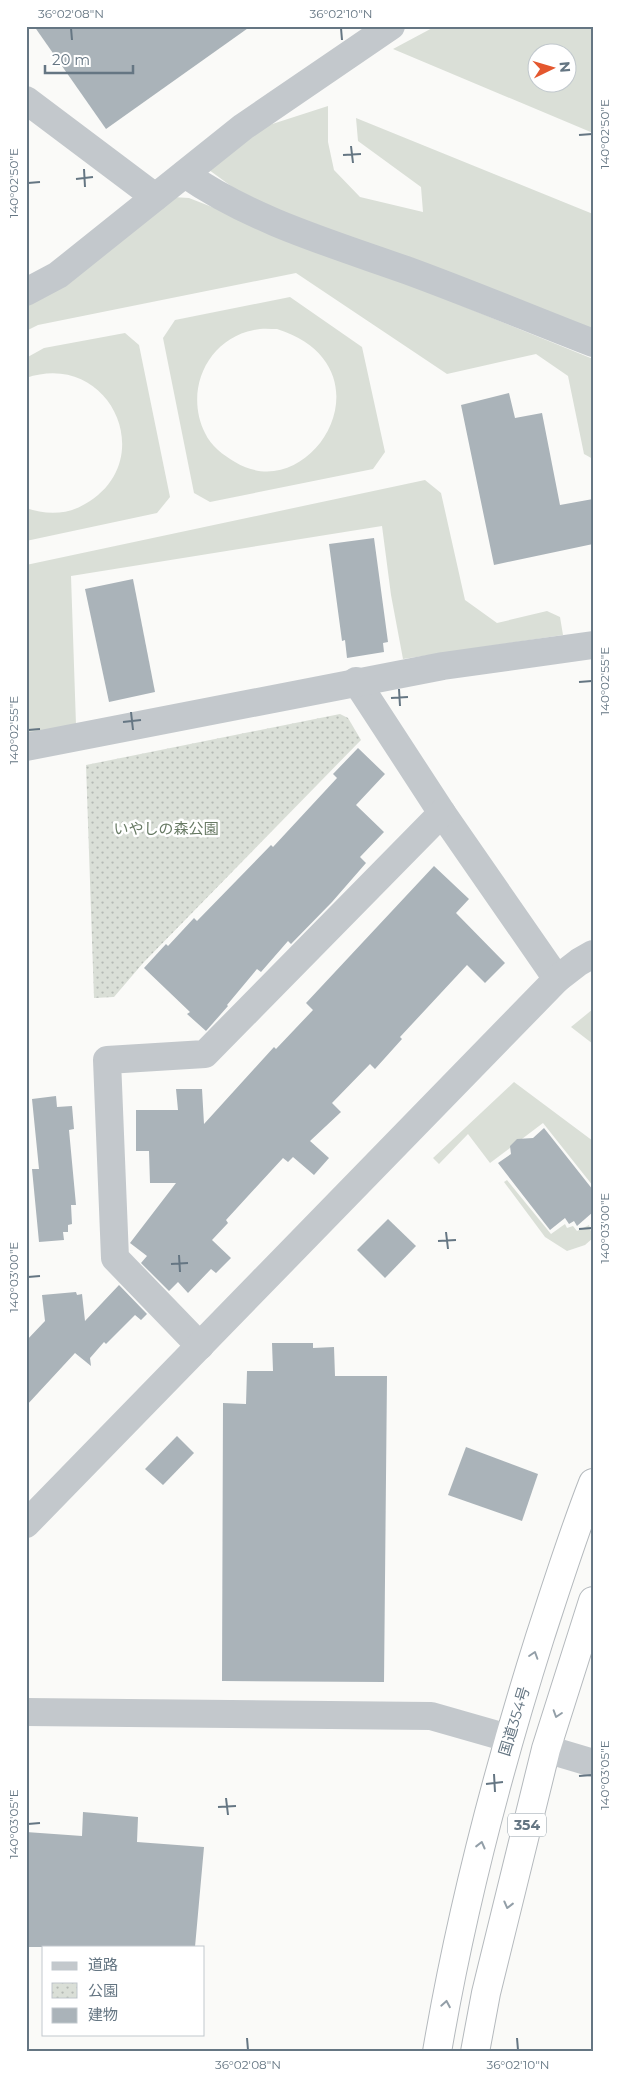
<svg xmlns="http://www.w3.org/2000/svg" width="619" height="2078" viewBox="0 0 619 2078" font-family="Montserrat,'Noto Sans JP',sans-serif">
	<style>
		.green { fill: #dadfd7; fill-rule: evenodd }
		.park { fill: url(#park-dots) }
		.building { fill: #aab3b9 }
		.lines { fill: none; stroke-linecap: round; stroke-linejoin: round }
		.highway-casing { stroke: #b4b9bd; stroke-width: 30 }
		.minor { stroke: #c3c8cc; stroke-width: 28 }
		.highway { stroke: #fff; stroke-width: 28 }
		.oneway { stroke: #939fa8 }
		.ticks { fill: none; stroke: #657683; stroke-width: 2 }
		.labels { text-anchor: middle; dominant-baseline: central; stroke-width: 5; stroke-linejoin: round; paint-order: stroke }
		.shield { fill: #fff; stroke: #939fa8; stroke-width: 1 }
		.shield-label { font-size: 14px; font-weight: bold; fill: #657683 }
		.park-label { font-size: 15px; fill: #687a64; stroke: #fff }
		.street-label { font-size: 15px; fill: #657683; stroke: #fff }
		.neatline { fill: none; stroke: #657683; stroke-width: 2 }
		.ticks-label { font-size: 12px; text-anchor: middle; fill: #657683 }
	</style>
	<defs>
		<pattern id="park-dots" width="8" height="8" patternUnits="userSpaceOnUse" patternTransform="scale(1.25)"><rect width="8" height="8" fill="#dadfd7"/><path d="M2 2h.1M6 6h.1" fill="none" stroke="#b4b9b4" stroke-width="1.8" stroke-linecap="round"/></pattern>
	</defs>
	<rect width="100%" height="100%" fill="#fafaf8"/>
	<!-- green -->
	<g class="green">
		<path d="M436,26h157v107l-200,-84zM566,52v30h-30v-30z"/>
		<path d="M328,106v36l6,28 26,27 63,15 -2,-25 -63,-46 -2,-23 237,96v125l-347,-142 -41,-30 58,-40z"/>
		<path d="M173,197l16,1 210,82 194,79v100l-9,-5 -16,-78 -32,-22 -89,20 -151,-101 -258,52 -12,6v-25l42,-22z"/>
		<path d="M290,297l72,50 23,105 -12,17 -163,33 -16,-9 -31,-155 12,-18zM277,329c119,38 35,180 -42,133 -12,-7 -24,-16 -30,-29 -21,-42 2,-94 49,-103 8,-2 16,-1 23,-1z"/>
		<path d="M125,333l14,12 31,152 -13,16 -131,28v-33c20,7 41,7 59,-4 76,-43 25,-155 -59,-126v-20l18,-10z"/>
		<path d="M425,480l16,13 24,107 32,23 50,-12 13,6 3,18 -160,24 -12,-64 -9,-69 -311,50 5,149 -50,10v-170z"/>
		<path d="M593,1009v35l-22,-17z"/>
		<path d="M514,1082l79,59v45l-50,-63 -53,40 -22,-29 -29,30 -6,-6z"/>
		<path d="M507,1180l44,54 14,-10 2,4 6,-2 4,5 12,-6 4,13 -8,7 -18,6 -22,-14 -41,-55z"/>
	</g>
	<!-- park -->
	<path class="park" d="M340,714l8,4 13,22 -218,223 -29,34 -20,1 -8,-233z"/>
	<!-- building -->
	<g class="building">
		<path d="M34,26h217l-145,103z"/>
		<path d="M509,393l6,25 27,-5 18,92 33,-6v45l-99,21 -33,-160z"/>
		<path d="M374,538l14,104 -5,1 1,9 -37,6 -2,-18 -3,1 -13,-97z"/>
		<path d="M133,579l22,113 -46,10 -24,-113z"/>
		<path d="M358,748l27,26 -29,31 28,27 -24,25 6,6 -34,39 -41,42 -3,-3 -27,31 -4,-3 -30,36 1,1 -22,25 -19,-17 3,-2 -46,-44 22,-24 2,2 26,-28 3,3 74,-76 2,2 64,-69 -4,-4z"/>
		<path d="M434,866l35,33 -13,14 49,50 -20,20 -18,-18 -67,72 2,2 -27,30 -5,-5 -38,39 9,9 -31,29 19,17 -15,17 -21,-18 -5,5 -5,-4 -57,62 2,3 -16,17 19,18 -15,15 -5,-4 -23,24 -10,-11 -9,9 -28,-28 6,-7 -17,-13 46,-60h-26l-1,-32h-13v-41h42l-2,-21h26l2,35 70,-77 2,2 37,-39 -7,-7z"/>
		<path d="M56,1096l1,11 15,-1 2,23 -5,1 7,75h-5l1,19 -4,1v7h-5l1,8 -25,2 -7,-73h7l-7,-70z"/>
		<path d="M544,1128l49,62v22l-16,14 -3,-5 -5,3 -4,-6 -15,12 -52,-67 13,-9 -1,-8 7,-7 16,-1z"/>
		<path d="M388,1219l28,27 -31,32 -28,-28z"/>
		<path d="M119,1285l28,29 -6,6 -6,-5 -29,29 -2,-2 -14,16 1,8 -16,-13 -49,53v-65l19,-20 -3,-26 34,-3 1,3 5,-1 3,27z"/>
		<path d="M272,1343h41v5l21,-1 1,29h52l-3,306 -162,-1 1,-278 23,1 1,-33h26z"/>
		<path d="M177,1436l17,17 -31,32 -18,-16z"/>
		<path d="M466,1447l72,27 -16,47 -74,-26z"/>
		<path d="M83,1812l55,5 -1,25 67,5 -9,100h-169v-115l56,4z"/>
	</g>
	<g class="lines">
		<defs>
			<g id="highway">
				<path d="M437,2052c24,-141 60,-279 103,-415 17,-52 33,-103 53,-154"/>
				<path d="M475,2052l11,-59 60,-244 47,-148"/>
			</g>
		</defs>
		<!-- highway casing -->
		<use href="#highway" class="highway-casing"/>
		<!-- minor -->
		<g class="minor">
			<path d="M26,100l129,97"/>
			<path d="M185,174c66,46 145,69 221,96 63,23 125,49 187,73"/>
			<path d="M26,292l32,-17 185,-148 148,-101"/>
			<path d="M356,681l86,132 115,166"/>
			<path d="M26,747l417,-81 150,-21"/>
			<path d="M200,1346l-85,-88 -8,-198 98,-6 237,-241"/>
			<path d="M26,1524l531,-545 22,-17 14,-8"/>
			<path d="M26,1712l405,4 77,22"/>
			<path d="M546,1749l47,14"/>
		</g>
		<!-- highway -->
		<use href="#highway" class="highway"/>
	</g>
	<!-- one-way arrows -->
	<defs><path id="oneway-chevron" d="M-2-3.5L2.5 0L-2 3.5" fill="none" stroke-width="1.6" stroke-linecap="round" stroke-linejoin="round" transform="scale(1.25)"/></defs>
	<g class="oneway">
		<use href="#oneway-chevron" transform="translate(534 1655) rotate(-72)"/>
		<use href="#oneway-chevron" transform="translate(557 1714) rotate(108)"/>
		<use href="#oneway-chevron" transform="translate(481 1845) rotate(-76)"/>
		<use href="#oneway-chevron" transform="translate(508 1905) rotate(104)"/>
		<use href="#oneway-chevron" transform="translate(446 2004) rotate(-80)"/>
	</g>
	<!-- ticks -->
	<path class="ticks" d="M71,28l1,12M341,28l1,12M579,135l13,-1M351,146l2,17M343,155l18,-1M84,169l1,18M76,179l17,-2M28,183l12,-1M579,682l13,-1M399,689l1,17M391,698l17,-1M131,712l2,18M123,722l18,-2M28,730l12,-1M579,1229l13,-1M446,1232l2,17M438,1241l18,-1M179,1255l1,17M171,1264l17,-1M28,1277l12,-1M494,1774l1,18M579,1776l13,-1M486,1784l17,-2M226,1798l2,17M218,1807l18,-1M28,1824l12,-1M247,2038l1,12M517,2038l1,12"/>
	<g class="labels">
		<!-- shield labels -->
		<rect class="shield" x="508" y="1813.5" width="38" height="23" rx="4"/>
		<g class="shield-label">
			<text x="527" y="1825">354</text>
		</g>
		<!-- park labels -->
		<g class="park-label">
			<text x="166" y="828">いやしの森公園</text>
		</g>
		<!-- street labels -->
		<g class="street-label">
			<text transform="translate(514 1721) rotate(-73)">国道354号</text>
		</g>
	</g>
	<!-- border -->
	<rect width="619" height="2078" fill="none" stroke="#ffffff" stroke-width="55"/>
	<!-- legend -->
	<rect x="42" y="1946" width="162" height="90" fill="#ffffff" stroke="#c1c8cd"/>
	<rect x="52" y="1962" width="25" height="8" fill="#c3c8cc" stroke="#c1c8cd"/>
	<text x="88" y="1970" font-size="15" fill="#657683">道路</text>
	<rect x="52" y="1983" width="25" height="15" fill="url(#park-dots)" stroke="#c1c8cd"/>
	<text x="88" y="1996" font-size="15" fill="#657683">公園</text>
	<rect x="52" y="2008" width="25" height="15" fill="#aab3b9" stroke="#c1c8cd"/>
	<text x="88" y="2020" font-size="15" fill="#657683">建物</text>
	<!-- north arrow -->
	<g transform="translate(552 68) rotate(85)"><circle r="24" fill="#ffffff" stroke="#c1c8cd"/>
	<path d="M0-4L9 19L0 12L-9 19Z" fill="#e4572e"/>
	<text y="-8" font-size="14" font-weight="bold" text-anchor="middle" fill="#657683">N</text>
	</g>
	<!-- scale -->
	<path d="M45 65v8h88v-8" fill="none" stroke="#657683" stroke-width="2.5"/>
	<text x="52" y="65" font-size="15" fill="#657683" stroke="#ffffff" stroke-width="4" paint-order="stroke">20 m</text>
	<rect x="28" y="28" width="564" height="2022" class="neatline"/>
	<g class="ticks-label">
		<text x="71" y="18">36°02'08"N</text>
		<text x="341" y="18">36°02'10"N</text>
		<text transform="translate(605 134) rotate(-90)" y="4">140°02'50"E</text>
		<text transform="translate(14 183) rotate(-90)" y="4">140°02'50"E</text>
		<text transform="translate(605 681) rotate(-90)" y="4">140°02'55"E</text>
		<text transform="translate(14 730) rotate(-90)" y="4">140°02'55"E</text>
		<text transform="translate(605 1228) rotate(-90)" y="4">140°03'00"E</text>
		<text transform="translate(14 1277) rotate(-90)" y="4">140°03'00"E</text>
		<text transform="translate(605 1775) rotate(-90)" y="4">140°03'05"E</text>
		<text transform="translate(14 1824) rotate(-90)" y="4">140°03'05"E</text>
		<text x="248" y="2069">36°02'08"N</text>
		<text x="518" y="2069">36°02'10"N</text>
	</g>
</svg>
